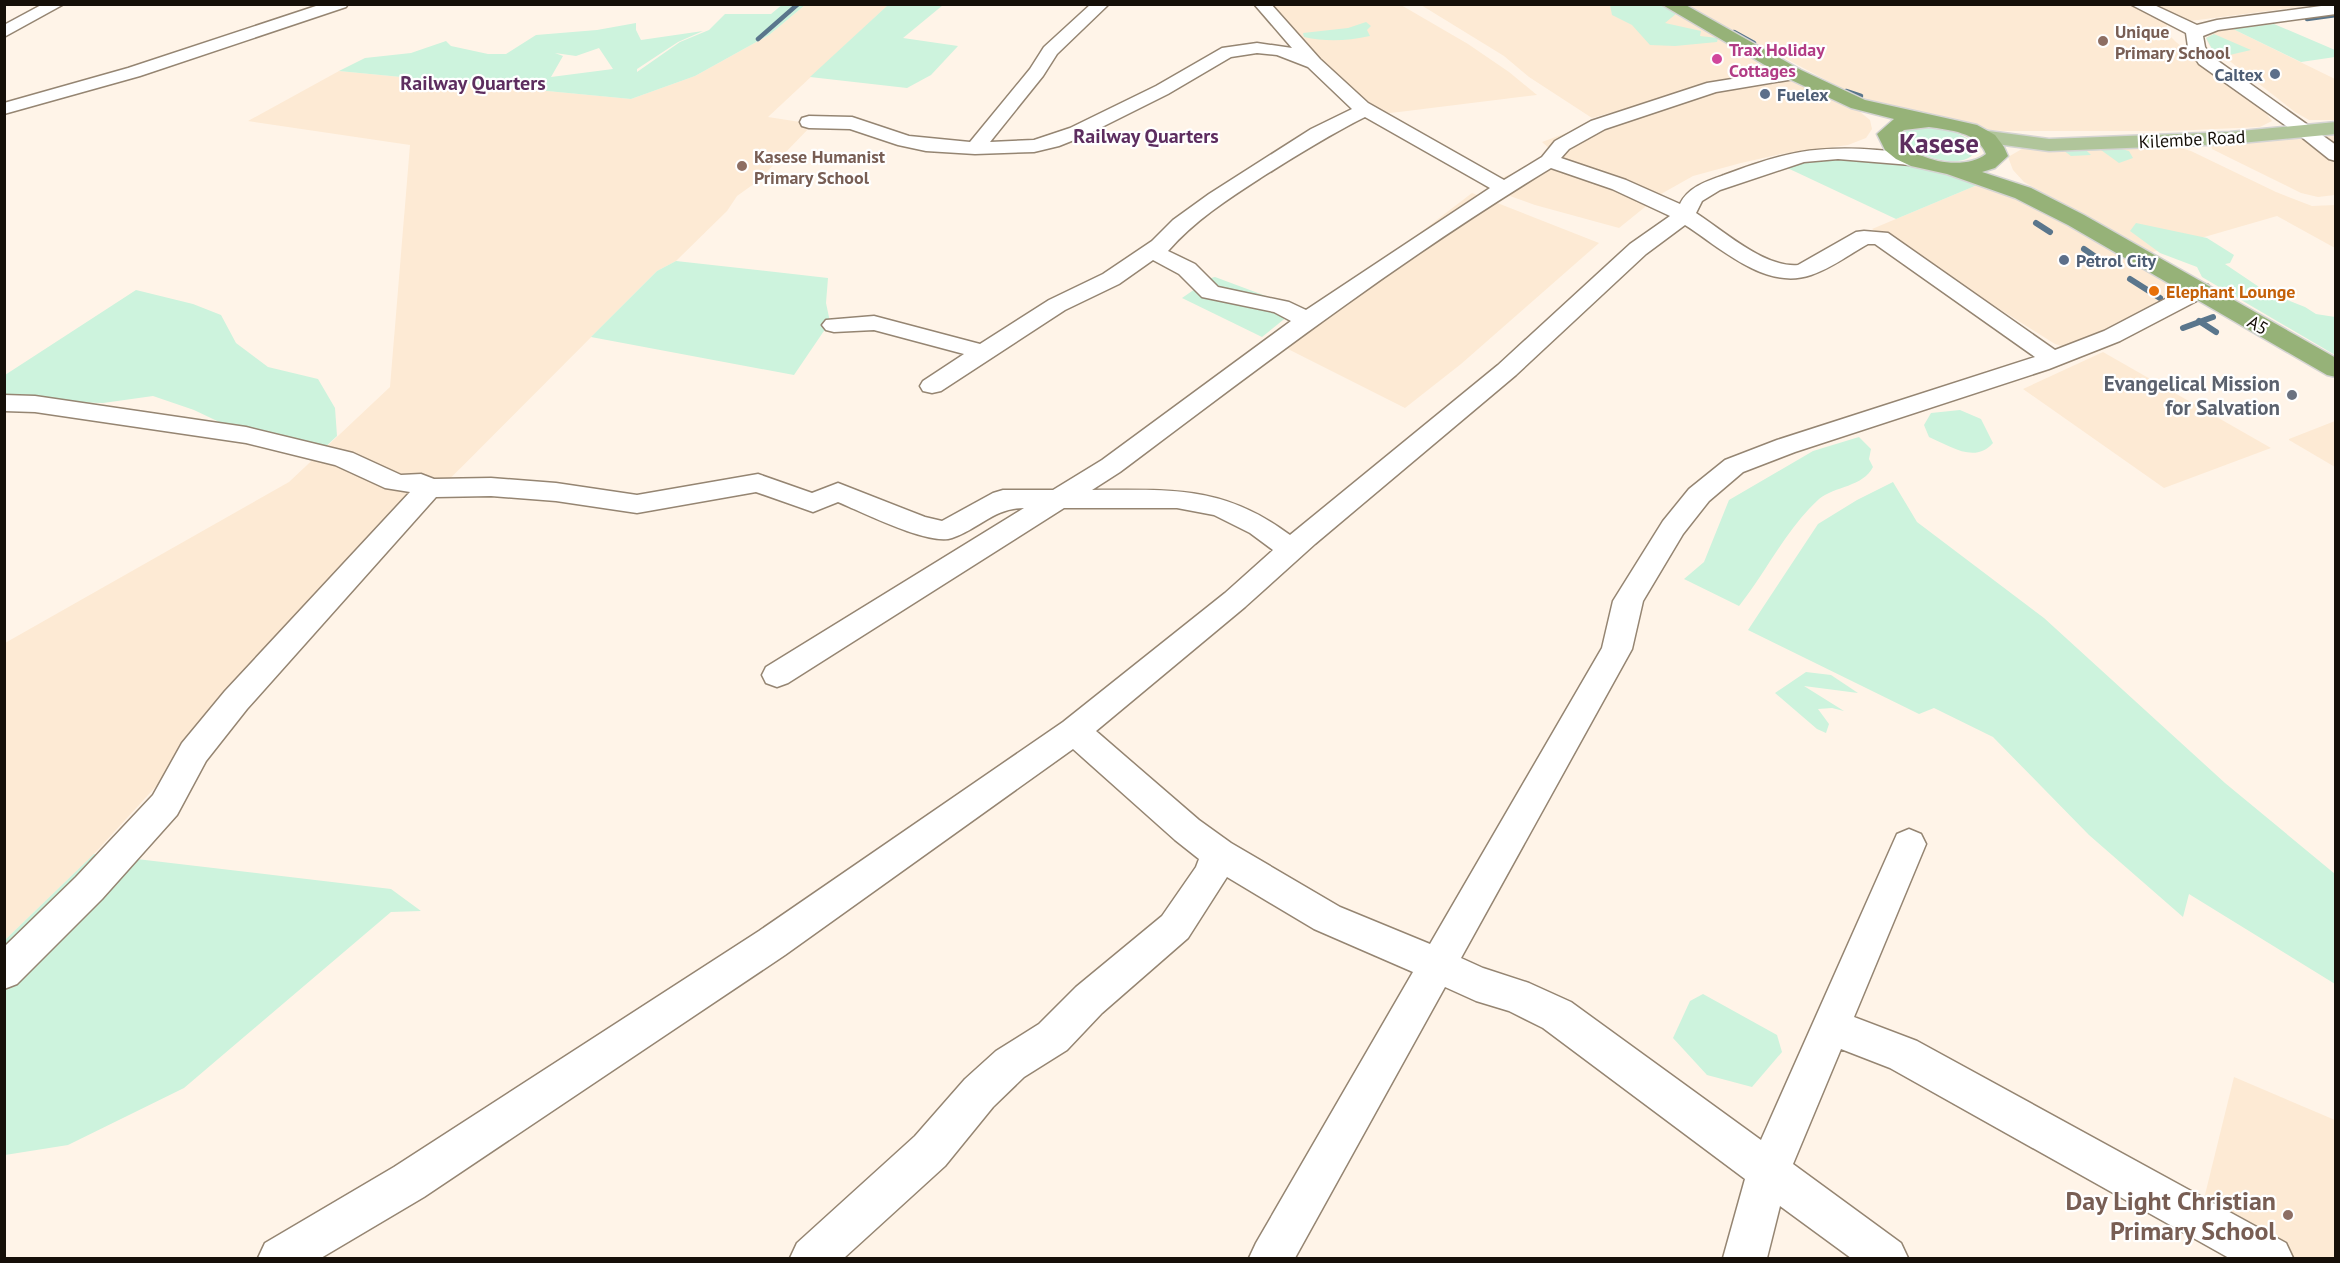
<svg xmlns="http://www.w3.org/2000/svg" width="2340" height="1263" viewBox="0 0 2340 1263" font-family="'PT Sans',sans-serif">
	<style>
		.built { fill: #fdead4 }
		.green { fill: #cdf3dd; fill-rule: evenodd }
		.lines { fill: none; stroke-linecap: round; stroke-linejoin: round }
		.stream-far1 { stroke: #5a768c; stroke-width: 4.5 }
		.stream { stroke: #5a768c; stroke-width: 6 }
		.minor-casing { stroke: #958572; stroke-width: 3 }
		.primary-casing { stroke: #d5d4d3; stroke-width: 3 }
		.trunk-casing { stroke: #d5d4d3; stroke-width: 3 }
		.minor { fill: #fff; fill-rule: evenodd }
		.primary { fill: #b0c59a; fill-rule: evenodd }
		.trunk { fill: #96b278; fill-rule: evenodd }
		.education-dot { fill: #8d6e63; stroke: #fff; stroke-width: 2 }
		.hotel-dot { fill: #d1479c; stroke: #fff; stroke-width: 2 }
		.service-dot { fill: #5c6f8a; stroke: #fff; stroke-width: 2 }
		.food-dot { fill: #e8710a; stroke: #fff; stroke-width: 2 }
		.worship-dot { fill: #6b7280; stroke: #fff; stroke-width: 2 }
		.labels { text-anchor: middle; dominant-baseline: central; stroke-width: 4.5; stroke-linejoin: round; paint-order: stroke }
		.far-education-label { font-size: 18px; font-weight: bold; fill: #785e54; stroke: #fff; text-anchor: start }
		.far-hotel-label { font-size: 18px; font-weight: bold; fill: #b23c85; stroke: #fff; text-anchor: start }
		.far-service-label { font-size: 18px; font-weight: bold; fill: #4e5e75; stroke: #fff; text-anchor: start }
		.far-street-label { font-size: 18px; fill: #150f08; stroke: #fff }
		.far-food-label { font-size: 18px; font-weight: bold; fill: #c56008; stroke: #fff; text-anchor: start }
		.far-quarter-label { font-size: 20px; font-weight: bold; fill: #5d2d5f; stroke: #fff }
		.worship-label { font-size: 21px; font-weight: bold; fill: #5b616d; stroke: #fff; text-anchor: end }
		.near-education-label { font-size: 26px; font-weight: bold; fill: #785e54; stroke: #fff; text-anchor: end }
		.far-town-label { font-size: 27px; font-weight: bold; fill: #5d2d5f; stroke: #fff }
	</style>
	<rect width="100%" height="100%" fill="#fff4e8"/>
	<!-- built -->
	<g class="built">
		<path d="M805,5h83l-120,112 45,7 -55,57 -21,15 -10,15 -51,50 -19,10 -352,353 -211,230 -89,86v-297l284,-161 101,-95 20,-242 -162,-24 91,-50 292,28 64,-23 74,-41z"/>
		<path d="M1273,5h128l67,39 41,28 28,23 -138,17 -10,1 -10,-3 -64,-52z"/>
		<path d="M1421,5h236l122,61 -187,52 -63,-41 -25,-21z"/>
		<path d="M1685,5h447l36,17 -3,9 11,11 89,70 7,9 -12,6 -90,4h-167l-22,-2 -41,-13 -27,-2 -46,-12z"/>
		<path d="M2150,5h166l-126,16 -16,-5z"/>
		<path d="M2233,29l102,50v41h-26l-14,-8 -86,-67 -3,-7 9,-7z"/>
		<path d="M1786,71l68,36 16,13 2,9 -6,9 -18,7 -67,9 -40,9 -48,13 -32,18 -8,1 -92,-36 -19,-17 46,-17z"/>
		<path d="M2335,131v64l-17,2 -17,-4 -71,-35 -18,-9 -2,-8z"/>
		<path d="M2166,144l25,7 85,41 36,14 23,-1v43l-58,-32 -128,37 -125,-71 -11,-12 -5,-13 19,-11z"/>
		<path d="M1545,160l105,43 -31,25 -84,-23 -53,-19z"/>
		<path d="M1982,183l22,8 180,95 -56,47 -60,15 -13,-4 -183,-115z"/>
		<path d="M1472,193l127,50 -138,121 -56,44 -129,-65z"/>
		<path d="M2103,352l168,96 -107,40 -141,-99z"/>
		<path d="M2335,421v46l-46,-27v-1z"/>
		<path d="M2234,1077l101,43v138h-55l-80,-43z"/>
	</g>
	<!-- green -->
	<g class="green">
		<path d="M783,4l22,1 -36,30 -74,41 -64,23 -292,-28 26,-13 46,-5 35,-12 5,5 37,8h18l30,-19 61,-5 39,-7v7l5,10 62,-9 -25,11 -41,27v3l43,-30 29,-12 16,-16h46zM599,48l14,21 -62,8 12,-21 -8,-3 21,3z"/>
		<path d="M888,5h55l-40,33 55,8 -27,29 -24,13 -97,-11z"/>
		<path d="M1610,5h51l16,8 -12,10 36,8 -1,5 18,2 -1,4 -42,4 -25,-1 -18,-20 -20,-10z"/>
		<path d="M1366,22l5,4 -4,4 3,6c-23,5 -44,6 -66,1l-1,-4 45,-5z"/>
		<path d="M2274,24l61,26v7l-34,5 -68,-33z"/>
		<path d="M2214,34l37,16 -30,7 -9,-8 -6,-11z"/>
		<path d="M1922,127c18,1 45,4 54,22 -8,25 -64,6 -76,-9v-5l4,-4z"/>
		<path d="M2118,148l11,3 4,7 -14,5 -18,-13 -14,1 4,4 -20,1 -8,-6z"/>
		<path d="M1836,158l54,3 92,22 -86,36 -115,-54z"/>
		<path d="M2136,223l71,15 27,17 -4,8 -5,1 40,27 40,16 11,7 19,3v38l-133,-78 -5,-10 -37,-14 -30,-22z"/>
		<path d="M676,261l152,17 -2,25 4,19 -36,53 -203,-38 66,-66z"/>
		<path d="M1215,277l83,31 -36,29 -80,-39 29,-20z"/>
		<path d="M136,290l57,14 28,11 15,28 32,24 50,12 17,29 2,28 -15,14 -88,-21 -40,-19 -41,-14 -50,7 -70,-2 -28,-4v-22z"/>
		<path d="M1960,410l21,9 12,24c-18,21 -43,3 -64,-6l-5,-12 7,-12z"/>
		<path d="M1859,437l12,12 -2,10 4,8c-10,20 -38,19 -54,32 -33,30 -52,72 -80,107l-55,-27 20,-17 25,-62 84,-49z"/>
		<path d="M1893,482l24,40 127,96 181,165 110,91v110l-146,-90 -6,23 -94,-82 -96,-98 -59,-29 -15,6 -171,-84 70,-106 39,-24z"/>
		<path d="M1806,672l25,3 27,18 -54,-7 40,25 -12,-3 -14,1 11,15 -3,9 -9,-4 -42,-36z"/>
		<path d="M94,854l297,35 30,22 -30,1 -207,176 -116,57 -63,10v-215z"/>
		<path d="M1703,994l74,41 5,17 -30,35 -45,-12 -34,-37 17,-37z"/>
	</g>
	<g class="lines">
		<!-- stream-far1 -->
		<g class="stream-far1">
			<path d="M2307,19l29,-4"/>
			<path d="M1734,32l20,11"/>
			<path d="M758,39l40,-35"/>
			<path d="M1846,91l15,5"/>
		</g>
		<!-- stream -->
		<g class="stream">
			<path d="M2036,223l14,9"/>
			<path d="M2084,249l13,9"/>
			<path d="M2130,279l30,19"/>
			<path d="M2199,321l17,11"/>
			<path d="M2183,328l30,-11"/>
		</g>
		<defs>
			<g id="minor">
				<path d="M43,4h21l-60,33v-12z"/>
				<path d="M322,4h26l-2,3 -206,69 -136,38v-11l124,-35z"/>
				<path d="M1091,4h18l-52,50 -14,22 -53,66 44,-2 36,-12 86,-42 66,-38 35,-5 35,5 -38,-44h17l49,55 48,44 136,77 38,-23 13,-16 36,-20 116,-38 87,-14 6,1 3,4 -3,4 -84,14 -111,37 -36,20 -8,9 65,22 54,24c8,-17 27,-23 44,-29 58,-22 90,-30 153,-25 13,1 28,2 41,5l3,4 -3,4 -7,2 -73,-6 -34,3 -84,28 -18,11 -6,12c28,18 68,55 102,52l58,-33 8,-1 24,2 167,117 49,-19 88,-46 8,-2 8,2 3,5 -3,5 -88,46 -71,28 -254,83 -52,20 -34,29 -26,33 -40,67 -11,48 -171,309 22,10 46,15 42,19 190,138 136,-306 12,-5 12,5 5,10 -72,173 63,24 369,202 7,15h-64l-339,-190 -49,-19 -48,115 108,79 7,15h-57l-71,-52 -13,52h-44l22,-79 -202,-151 -34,-17 -33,-10 -31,-14 -150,271h-46l7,-15 157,-271 -99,-43 -87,-52 -39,61 -86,75 -35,37 -43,27 -31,30 -48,59 -101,92h-54l7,-15 118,-107 50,-57 31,-28 43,-27 37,-37 86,-71 34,-49 3,-8 -24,-19 -102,-91 -288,206 -361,242 -103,61h-63l7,-15 129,-76 365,-236 304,-209 162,-129 48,-43 -23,-17 -36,-18 -37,-7h-113l-276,175 -11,4 -11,-4 -4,-8 4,-8 258,-159c-30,0 -45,21 -72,30 -23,8 -90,-26 -114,-36l-25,10 -57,-20 -119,21 -81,-12 -65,-5 -55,1 -189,212 -41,52 -29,54 -75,84 -85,85 -13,5v-42l72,-70 77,-82 29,-52 43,-52 185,-199 -25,-4 -50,-23 -89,-22 -211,-31 -31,-1v-16l31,1 211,31 107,26 48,22 20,-1 13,5 57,-1 65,5 81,12 121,-21 54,19 26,-10 87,34 17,4 51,-28 10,-3h50l49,-30 189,-139 -17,-9 -72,-15 -23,-23 -26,-14 -34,24 -54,26 -124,81 -9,2 -9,-2 -3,-5 3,-5 41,-27 -90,-24 -40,2 -8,-2 -4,-5 4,-5 48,-4 106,28 69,-44 54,-26 49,-33 21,-21 36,-26 102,-65 41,-20 -44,-42 -31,-12 -20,-2 -26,4 -63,37 -84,42 -25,10 -25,6 -59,2 -49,-3 -28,-6 -48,-16 -41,-1 -7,-2 -2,-4 2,-4 7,-2 43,1 57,19 61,6 60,-73 14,-22zM1365,117l125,71 -184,122 -17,-8 -71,-15 -23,-23 -27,-13c27,-31 60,-52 94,-74 34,-21 67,-42 103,-60zM1551,168l61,21 58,27 -40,28 -132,121 -208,170c-67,-50 -119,-45 -198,-45l28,-18c141,-106 281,-213 431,-304zM1685,225c35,22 80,66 126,50 19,-6 39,-21 57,-31h7l160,113 -258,83 -52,20 -36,29 -26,32 -50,80 -11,47 -172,296 -90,-37 -109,-64 -32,-23 -103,-89 149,-124 70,-63 201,-169 130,-121z"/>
				<path d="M2130,4h22l45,21 20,-5 119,-16v10l-118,16 -15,6 2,11 6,9 125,89v16l-7,-2 -30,-24 -100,-71 -11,-17 -2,-14z"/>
			</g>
			<path id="primary" d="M2336,122v12l-106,10 -181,7 -68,-9 -7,-2 -3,-4 3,-4 7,-2 68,9 181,-7z"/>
			<path id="trunk" d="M1661,4h23l117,66 64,30 112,25 18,10 9,12 4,9 -13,12 -13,4 49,16 53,27 252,143v19l-9,-2 -259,-150 -53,-27 -68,-24 -36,-8 -15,-7 -11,-9 -8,-16 17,-15 -43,-11 -64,-30zM1929,127c20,3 49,5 57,27 -23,18 -75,7 -88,-19l6,-5z"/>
		</defs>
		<!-- minor casing -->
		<use href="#minor" class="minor-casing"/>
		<!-- primary casing -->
		<use href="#primary" class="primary-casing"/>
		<!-- trunk casing -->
		<use href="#trunk" class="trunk-casing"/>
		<!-- minor -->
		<use href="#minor" class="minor"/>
		<!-- primary -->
		<use href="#primary" class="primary"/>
		<!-- trunk -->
		<use href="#trunk" class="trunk"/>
	</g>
	<!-- markers -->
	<g class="education-dot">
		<circle cx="2103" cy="41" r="6"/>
		<circle cx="742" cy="166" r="6"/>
		<circle cx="2288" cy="1215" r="6"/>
	</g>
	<circle class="hotel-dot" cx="1717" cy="59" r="6"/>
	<g class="service-dot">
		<circle cx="2275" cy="74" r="6"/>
		<circle cx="1765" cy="94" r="6"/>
		<circle cx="2064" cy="260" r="6"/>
	</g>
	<circle class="food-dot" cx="2154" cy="291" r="6"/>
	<circle class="worship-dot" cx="2292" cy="395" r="6"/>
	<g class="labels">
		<!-- far-education labels -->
		<g class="far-education-label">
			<text x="2115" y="31">Unique<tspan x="2115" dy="21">Primary School</tspan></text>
			<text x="754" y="156">Kasese Humanist<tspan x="754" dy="21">Primary School</tspan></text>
		</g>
		<!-- far-hotel labels -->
		<g class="far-hotel-label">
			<text x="1729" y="49">Trax Holiday<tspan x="1729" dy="21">Cottages</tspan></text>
		</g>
		<!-- far-service labels -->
		<g class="far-service-label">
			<text x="2263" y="74" text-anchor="end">Caltex</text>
			<text x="1777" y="94">Fuelex</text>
			<text x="2076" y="260">Petrol City</text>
		</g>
		<!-- far-street labels -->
		<g class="far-street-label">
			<text transform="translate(2192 139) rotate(-3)">Kilembe Road</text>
			<text transform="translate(2258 325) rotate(30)">A5</text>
		</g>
		<!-- far-food labels -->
		<g class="far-food-label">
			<text x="2166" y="291">Elephant Lounge</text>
		</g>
		<!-- far-quarter labels -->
		<g class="far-quarter-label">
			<text x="473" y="83">Railway Quarters</text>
			<text x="1146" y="136">Railway Quarters</text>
		</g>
		<!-- worship labels -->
		<g class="worship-label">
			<text x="2280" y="383">Evangelical Mission<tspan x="2280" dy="24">for Salvation</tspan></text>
		</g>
		<!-- near-education labels -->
		<g class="near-education-label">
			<text x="2276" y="1200">Day Light Christian<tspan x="2276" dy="30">Primary School</tspan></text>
		</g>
		<!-- far-town labels -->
		<g class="far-town-label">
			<text x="1939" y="143">Kasese</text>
		</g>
	</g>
	<!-- border -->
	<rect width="2340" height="1263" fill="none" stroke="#150f08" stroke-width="12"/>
</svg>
